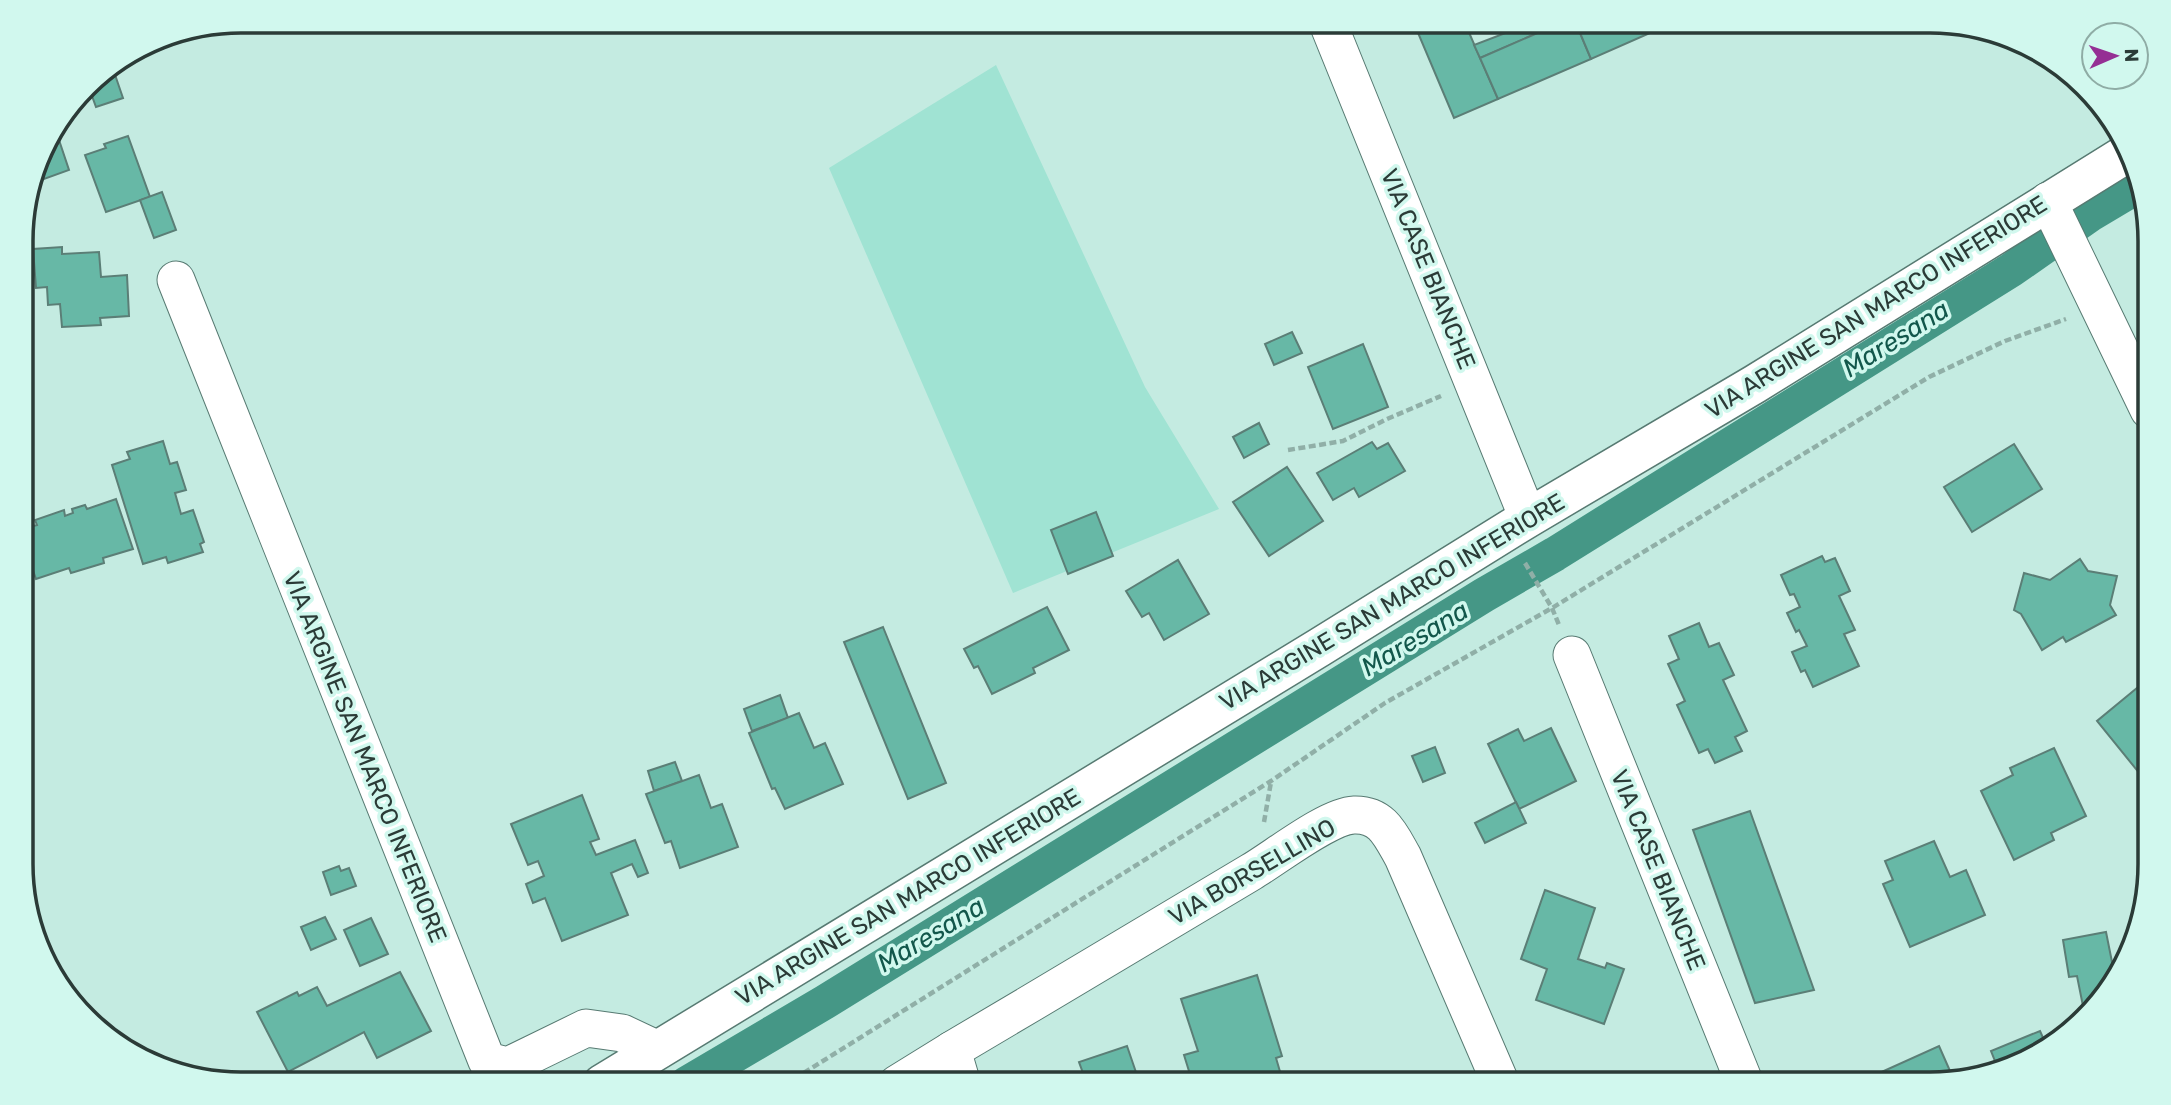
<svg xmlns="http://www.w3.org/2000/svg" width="2171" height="1105" viewBox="0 0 2171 1105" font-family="Rubik,sans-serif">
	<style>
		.green { fill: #a0e3d3 }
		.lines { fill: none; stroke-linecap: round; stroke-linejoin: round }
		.canal { stroke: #459786; stroke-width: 35 }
		.building { fill: #67b8a6; stroke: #5b7e76; stroke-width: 2 }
		.street-casing { stroke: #577a72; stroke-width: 39 }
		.secondary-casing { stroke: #577a72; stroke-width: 41 }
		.path { stroke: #90afa7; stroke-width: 4.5; stroke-dasharray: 7 3.5; stroke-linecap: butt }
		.street { stroke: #fff; stroke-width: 37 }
		.secondary { stroke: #fff; stroke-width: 38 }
		.labels { text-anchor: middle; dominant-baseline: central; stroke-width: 7; stroke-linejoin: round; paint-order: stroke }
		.street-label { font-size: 24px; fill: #2b3b37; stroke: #d1f8ee }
		.water-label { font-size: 26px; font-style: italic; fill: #12574b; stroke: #d1f8ee }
		.rim { fill: none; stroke: #2b3b37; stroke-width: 3.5 }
	</style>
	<rect width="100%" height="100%" fill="#c4ebe1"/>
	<!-- green -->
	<path class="green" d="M996,65l149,322 74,122 -206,84 -184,-425z"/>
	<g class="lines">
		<!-- canal -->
		<path class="canal" d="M686,1084l139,-82 659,-407 71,-41 456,-284 80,-56 47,-28"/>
	</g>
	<!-- building -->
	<g class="building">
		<path d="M1413,21h51l34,78 -44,19z"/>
		<path d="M1537,21h28l-85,37 -6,-13z"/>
		<path d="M1565,21h10l16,38 -93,40 -18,-41z"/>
		<path d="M1575,21h70l5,12 -59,26z"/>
		<path d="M112,66l11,32 -27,9 -8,-22 8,-9z"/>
		<path d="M55,128l14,42 -36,13 11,-40z"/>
		<path d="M128,136l22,61 -44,15 -21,-57 21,-7 -2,-4z"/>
		<path d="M162,192l14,38 -22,8 -14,-38z"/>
		<path d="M62,247v7l37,-2 2,25 26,-2 2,41 -29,2 1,7 -39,2 -2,-23 -12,1 -1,-18 -11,1 -3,-39z"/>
		<path d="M22,310h4l3,54h-7z"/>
		<path d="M1292,332l10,21 -28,12 -9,-21z"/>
		<path d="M1363,344l25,63 -55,22 -25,-62z"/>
		<path d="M1259,423l10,21 -25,14 -11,-21z"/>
		<path d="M163,441l7,23 7,-2 9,28 -11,3 6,21 12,-4 11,32 -4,2 3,8 -35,11 -2,-6 -23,7 -31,-99 18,-6 -3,-7z"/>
		<path d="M1372,442l5,7 11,-6 17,28 -46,26 -5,-9 -21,12 -16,-27z"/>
		<path d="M2014,444l28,45 -70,43 -28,-45z"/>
		<path d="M1287,467l36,54 -54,35 -36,-54z"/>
		<path d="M116,499l17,50 -30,9 1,5 -33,10 -2,-5 -33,11 -14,-40v-10l15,-4 -2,-5 29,-10 1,6 8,-3 -1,-4 13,-4 2,4z"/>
		<path d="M1096,512l17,44 -45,18 -17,-44z"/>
		<path d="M1822,556l3,6 10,-4 15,33 -11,5 16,34 -11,4 15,32 -46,21 -8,-17 -4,2 -9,-20 15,-6 -8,-16 -3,2 -9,-19 13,-6 -6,-13 -4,1 -9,-20z"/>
		<path d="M2080,559l8,12 29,5 -7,29 6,10 -50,27 -3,-5 -21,13 -21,-36 -7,-4 10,-37 26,7z"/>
		<path d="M1178,560l31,54 -45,26 -15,-27 -7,4 -16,-26z"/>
		<path d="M1047,607l22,43 -36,18 2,5 -43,21 -14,-28 -4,2 -10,-19z"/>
		<path d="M1699,623l10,24 10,-4 15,32 -11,5 24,51 -12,6 7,14 -27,12 -7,-14 -9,4 -22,-48 8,-4 -17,-37 11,-5 -10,-23z"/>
		<path d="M883,627l63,156 -38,16 -64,-157z"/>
		<path d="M2149,678l1,106 -1,1 -52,-64z"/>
		<path d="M780,695l8,23 -36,13 -8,-22z"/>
		<path d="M799,713l15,35 11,-5 18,41 -58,25 -10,-21 -3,1 -23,-56z"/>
		<path d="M1551,728l25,53 -57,28 -31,-65 30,-15 6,12z"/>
		<path d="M1435,747l10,26 -22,9 -11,-26z"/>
		<path d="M2054,748l32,68 -35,17 3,7 -40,20 -33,-69 32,-16 -3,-7z"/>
		<path d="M675,762l7,19 -28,10 -6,-20z"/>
		<path d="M699,775l12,33 11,-4 16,43 -58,21 -9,-27 -6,2 -19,-49z"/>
		<path d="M582,795l17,44 -9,3 6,13 39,-15 13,33 -10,4 -6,-13 -21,9 17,42 -66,26 -17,-43 -12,5 -7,-19 18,-8 -6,-15 -10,4 -17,-41z"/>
		<path d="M1516,802l10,21 -41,20 -10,-20z"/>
		<path d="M1750,811l64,179 -59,13 -62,-173z"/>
		<path d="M1934,841l16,36 16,-7 19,45 -75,32 -27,-63 10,-4 -8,-19z"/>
		<path d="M339,866l2,5 8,-3 7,18 -25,9 -8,-23z"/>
		<path d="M1545,890l50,18 -17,51 27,9 2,-5 17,6 -20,55 -68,-24 11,-31 -26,-10z"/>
		<path d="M325,917l11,22 -25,11 -10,-23z"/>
		<path d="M371,918l17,36 -28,12 -16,-36z"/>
		<path d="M2106,932l6,30 8,-1 1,7 -32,37 -6,1 -6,-30 -8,1 -6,-37z"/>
		<path d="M400,972l31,59 -54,27 -13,-26 -76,40 -31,-60 40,-20 2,4 18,-9 10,19z"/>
		<path d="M1257,975l25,81 -6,2 5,17 6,-2 4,11h-98l-9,-29 14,-4 -17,-52z"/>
		<path d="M2040,1031l8,18 -51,17 -6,-15z"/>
		<path d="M1127,1046l13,38h-53l-8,-22z"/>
		<path d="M1939,1046l15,34 -10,4h-89z"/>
		<path d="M1065,1072l4,12h-42z"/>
	</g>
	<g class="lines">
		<defs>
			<g id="street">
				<path d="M1327,21l201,497"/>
				<path d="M2048,201l101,209"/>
				<path d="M176,280l311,781 21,5 78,-38 36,5 36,17"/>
				<path d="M1572,655l173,429"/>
				<path d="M952,1050c100,-59 200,-119 299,-178 24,-14 77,-56 103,-57 29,-1 37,21 49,42l98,227"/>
				<path d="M897,1084l55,-34 10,34"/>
			</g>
			<path id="secondary" d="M602,1084l718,-437 208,-129 227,-134 371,-230"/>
		</defs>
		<!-- street casing -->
		<use href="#street" class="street-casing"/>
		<!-- secondary casing -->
		<use href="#secondary" class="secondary-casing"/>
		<!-- path -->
		<g class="path">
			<path d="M1288,450l55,-9 44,-22 54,-23"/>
			<path d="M1525,563l27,45 7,17"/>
			<path d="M1264,822l7,-40"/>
			<path d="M786,1084l485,-303 114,-78 167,-95 377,-231 76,-36 61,-22"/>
		</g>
		<!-- street -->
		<use href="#street" class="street"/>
		<!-- secondary -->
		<use href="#secondary" class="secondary"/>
	</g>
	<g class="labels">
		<!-- street labels -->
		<g class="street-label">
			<text transform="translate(1428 269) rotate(68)">VIA CASE BIANCHE</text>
			<text transform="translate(1876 307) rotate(-32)">VIA ARGINE SAN MARCO INFERIORE</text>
			<text transform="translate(1392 602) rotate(-31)">VIA ARGINE SAN MARCO INFERIORE</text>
			<text transform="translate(365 757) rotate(68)">VIA ARGINE SAN MARCO INFERIORE</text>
			<text transform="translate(1658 870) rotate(68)">VIA CASE BIANCHE</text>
			<text transform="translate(1252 872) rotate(-30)">VIA BORSELLINO</text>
			<text transform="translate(908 897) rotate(-31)">VIA ARGINE SAN MARCO INFERIORE</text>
		</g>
		<!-- water labels -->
		<g class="water-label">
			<text transform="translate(1896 339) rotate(-32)">Maresana</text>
			<text transform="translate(1415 639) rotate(-31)">Maresana</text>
			<text transform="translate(931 935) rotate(-31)">Maresana</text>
		</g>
	</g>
	<!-- crop -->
	<path d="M0 0H2171V1105H0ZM241 33H1930A208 208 0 0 1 2138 241V864A208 208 0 0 1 1930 1072H241A208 208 0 0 1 33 864V241A208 208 0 0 1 241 33Z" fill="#d1f8ee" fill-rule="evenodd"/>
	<path class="rim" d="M241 33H1930A208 208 0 0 1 2138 241V864A208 208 0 0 1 1930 1072H241A208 208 0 0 1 33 864V241A208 208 0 0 1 241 33Z"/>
	<!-- north arrow -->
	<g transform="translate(2115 56) rotate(88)"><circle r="33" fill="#d1f8ee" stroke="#8faca5" stroke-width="2"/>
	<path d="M0-5L12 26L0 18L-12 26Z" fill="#952f94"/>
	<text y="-10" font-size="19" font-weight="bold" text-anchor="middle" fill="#2b3b37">N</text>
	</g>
</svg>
